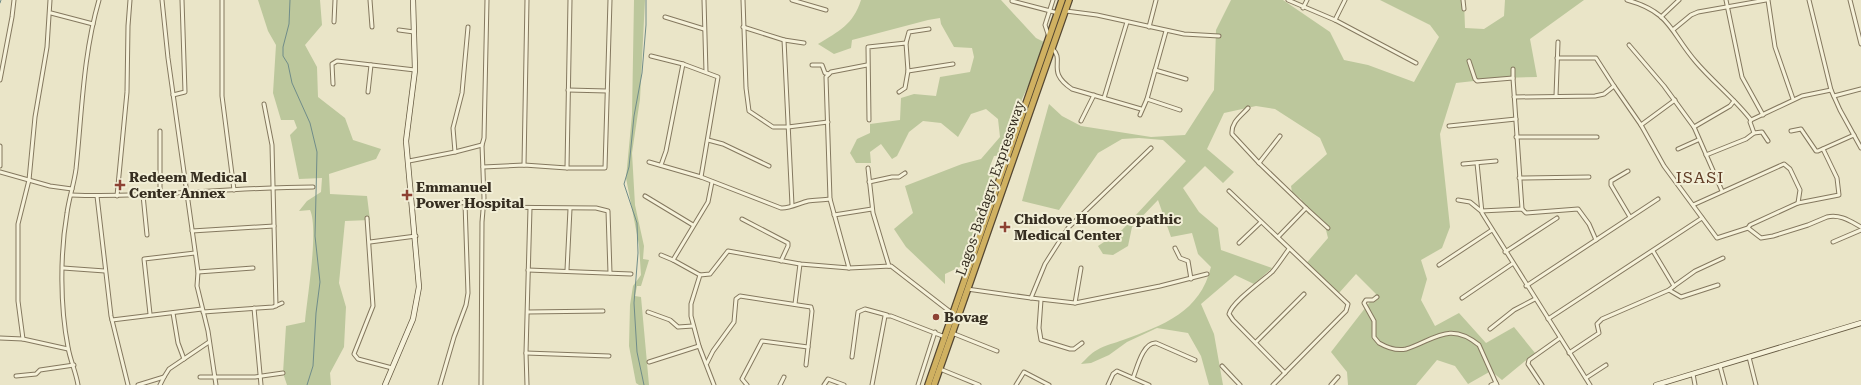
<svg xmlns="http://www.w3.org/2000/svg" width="1861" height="385" viewBox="0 0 1861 385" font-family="'Roboto Serif',serif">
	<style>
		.green { fill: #bcc79c }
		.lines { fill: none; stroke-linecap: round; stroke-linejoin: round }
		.stream { stroke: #708c89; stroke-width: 1 }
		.street-casing { stroke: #84785f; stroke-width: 5 }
		.secondary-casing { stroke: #665a42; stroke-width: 6 }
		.highway-casing { stroke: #534632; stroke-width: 8 }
		.street { stroke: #f6f2da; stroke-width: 3 }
		.secondary { stroke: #f6f2da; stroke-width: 4.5 }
		.highway { stroke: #d0b161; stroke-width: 5.5 }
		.poi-dot { fill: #8d4234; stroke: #f2efd7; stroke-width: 1.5 }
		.labels { text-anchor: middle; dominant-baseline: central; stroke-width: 4; stroke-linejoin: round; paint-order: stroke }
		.poi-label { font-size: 14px; font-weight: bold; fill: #362e21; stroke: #f2efd7; text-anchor: start }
		.street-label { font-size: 14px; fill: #362e21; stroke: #f2efd7 }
		.quarter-label { font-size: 16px; letter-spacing: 1px; fill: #5e3a24; stroke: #f2efd7 }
	</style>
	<rect width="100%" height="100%" fill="#eae5c8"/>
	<!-- green -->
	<g class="green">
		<path d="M258,0h62l2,25 -17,20 12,22 1,30 27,21 8,22 28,9 -5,10 -47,15 1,20 37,2 3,24 -25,1 -6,62 7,24 -2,40 -14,26 1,12h-44l-4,-12 3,-47 19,-4c2,-24 14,-93 5,-112l-11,1 8,-10 14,-9 1,-14 -23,1 -9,-44 7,-7 -3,-8h-13l-8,-27 3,-48 -8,-14z"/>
		<path d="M634,0h11l-5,99 -8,54 3,52 9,41 -1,13 6,1 -8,26h-4l-2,10 6,1 8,88h-10l-3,-2 -7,-37 1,-41 3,-19 8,-11 -2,-30 -13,-67 6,-63z"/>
		<path d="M861,0h140l35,38 12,6 -26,55 -19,56 -9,1 -4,10 4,10 -9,17 -5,28 -18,45 -17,8v10l-39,-37 -12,-18 19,-16 -8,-27 57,-22 19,-5 19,-22 -2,-18 -12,-10 -15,5 -13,23 -17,-14 -18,-2 -14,11 -12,24 -5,3 -11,-15 -11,8 1,11h-15l-6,-10 7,-14 13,-6v-9l30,-4 1,-22 13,-4 22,2 4,-19 30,-5 4,-15 -2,-9 -18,-1 -13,-23 -1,-6 -12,2 -76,20 -1,8 -17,6 -16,-10c21,-13 35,-19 43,-44z"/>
		<path d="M1231,0h52l47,32 14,28 24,5 46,17 25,-45 -9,-12 -50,-25h84l1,28 19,1 20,-13 1,-16h79l-54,39 7,38 -36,1 -45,5 -16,51 10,93 -8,21 -21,12 6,19 -6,21 14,26 24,-13 27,30 28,-16 21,26 -33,27 -11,-9 -23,13 -13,-18 -18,-6 -21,25h-68l-1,-13 -16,-20 45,-58 -20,-20 -17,19 -35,-27 24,-28 -4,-16 -16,-8 -7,-15 -9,-7 -1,-6 36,-32 -7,-16 -45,-29 -19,-3 -32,7 -17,36 27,23 -11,11 -18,-17 -22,22 16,24 19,16 3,22 51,18 -18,16 -19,-9 -34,29 13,30 9,51h-14l-8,-29 -13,-23 -31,-5 -30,14 -18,13 -18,8 -10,1c5,-5 10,-11 16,-14 8,-5 18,-7 26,-10 41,-15 77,-28 88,-73l-13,-13 -6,-21 -21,4 -13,-37 -26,27 -4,19 -15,9 -10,-1 -5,-8 24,-16 64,-69 -23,-21 -24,-2 -17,1 -24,14 -39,57 -37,-9 27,-97 13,12 19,10 70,11 34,-2 29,-45 2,-60z"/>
	</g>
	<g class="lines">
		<!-- stream -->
		<g class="stream">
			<path d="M290,0l-1,24 -6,23v9l5,8 4,19 18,40 7,29 -2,84 5,46 -4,31 -3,53 -6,19"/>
			<path d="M0,3l1,-3"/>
			<path d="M644,385l-7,-33 -3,-49 4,-50 -1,-30 -13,-39 5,-17 5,-51 8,-43 4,-48v-25"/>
		</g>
		<defs>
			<g id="street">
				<path d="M162,0l6,58 30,214 -1,14 11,45 8,54"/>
				<path d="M222,0v96l12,94"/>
				<path d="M370,0l2,27"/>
				<path d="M704,0l2,72"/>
				<path d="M743,0l3,88 3,23 24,16h15l40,-5"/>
				<path d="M792,0l34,10"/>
				<path d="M1288,0l47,20 81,43"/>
				<path d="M1463,0l1,9"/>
				<path d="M1627,0c44,12 43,32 69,62 17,20 39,37 55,58l51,-24 29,-6"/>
				<path d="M1726,0l16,77 21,38"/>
				<path d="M1768,0l7,47 18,52"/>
				<path d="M1809,0l22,90 9,20 21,38"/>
				<path d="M1850,0l11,44"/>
				<path d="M1012,1l46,12"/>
				<path d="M1303,8l4,-8"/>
				<path d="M1066,11l31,4 87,19 35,2"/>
				<path d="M51,13l42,11"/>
				<path d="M665,17l39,12"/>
				<path d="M1661,17l18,-17"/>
				<path d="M1335,20l10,-20"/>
				<path d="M334,22l1,-22"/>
				<path d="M743,27l41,13 8,165"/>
				<path d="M1149,27l7,-27"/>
				<path d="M1674,29l17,-14 7,-3 68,-12"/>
				<path d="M399,30l15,2"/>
				<path d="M1049,37l-4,-12 8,-25"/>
				<path d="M784,40l20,3"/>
				<path d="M906,43l3,-11 20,-3"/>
				<path d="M1629,45l35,41 30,41 28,64"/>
				<path d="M1052,48c14,13 -7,23 20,41l69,20"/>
				<path d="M651,56l32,8 35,13 -17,100"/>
				<path d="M1557,58h39l18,28 27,39 34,-25"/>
				<path d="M1469,61l6,18 2,2 36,-3 9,131"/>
				<path d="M812,65h10l3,8 4,1"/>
				<path d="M1513,69v9"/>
				<path d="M1155,70l31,9"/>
				<path d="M908,71l45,-7"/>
				<path d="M0,80l12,-63 2,-17"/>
				<path d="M333,84l-1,-20 5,-3 78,9"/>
				<path d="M568,90l39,1"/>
				<path d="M368,92l3,-27"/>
				<path d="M173,95l12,-3 -3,-92"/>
				<path d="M1556,96l2,-54"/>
				<path d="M1834,96l27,-7"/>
				<path d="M1514,97l81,-1 9,-2 10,-8"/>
				<path d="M1104,98l23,-76"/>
				<path d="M1147,99l33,11"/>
				<path d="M264,104l8,41 4,161"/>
				<path d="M1248,108c-7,8 -17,14 -16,26l27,29 47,45 -28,29"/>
				<path d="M1140,115l7,-16 19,-68"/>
				<path d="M869,120l-1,-73 38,-4 2,28 -3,17 -6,4"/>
				<path d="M1751,120l-1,2 4,11"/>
				<path d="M1081,121l13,-26"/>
				<path d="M1641,125l23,41 53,72 31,-10 2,-3 48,-22 2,-13 -10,-21 -6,-5 -91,41"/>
				<path d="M1449,126l67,-7"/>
				<path d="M1694,127l36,-21 4,-5"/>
				<path d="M1791,131l10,-2 15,22h2l36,-16"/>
				<path d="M1516,137h81"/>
				<path d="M708,140l15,4 46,22"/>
				<path d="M0,146v20"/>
				<path d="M1678,149l20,-9"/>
				<path d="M455,152l-2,-24 9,-35 6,-66"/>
				<path d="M1706,155l40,-16 8,-6 8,-1 6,9"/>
				<path d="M409,161l46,-9 27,-7"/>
				<path d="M649,162l52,15 80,31c7,1 19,-5 27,-7 7,-1 15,-1 22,-2"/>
				<path d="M1259,163l21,-27"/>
				<path d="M1477,163l5,50 108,172"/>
				<path d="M1463,164l33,-3"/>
				<path d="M524,165l3,-165"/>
				<path d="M661,165l5,-14 17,-87"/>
				<path d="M483,167l41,-2 43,3h38l5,-168"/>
				<path d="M567,168l3,-168"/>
				<path d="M868,168l5,45 16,53"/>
				<path d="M1628,171l-17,10v4l19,32"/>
				<path d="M0,172l50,14 22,3"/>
				<path d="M1519,178l70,-1"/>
				<path d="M869,182l23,-5h7l6,-4"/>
				<path d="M1229,191l119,113 -2,7 -73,74"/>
				<path d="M160,194v-63"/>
				<path d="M71,195c81,3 161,-8 242,-8"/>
				<path d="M143,195l4,40"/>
				<path d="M97,196l14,120 17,69"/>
				<path d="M117,196l10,-104 1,-66 2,-26"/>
				<path d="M645,196l48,29"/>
				<path d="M1458,200l12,2 11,9 41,-2 4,4 52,-4 11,15 7,16"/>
				<path d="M450,203l33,-1"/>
				<path d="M1798,203l41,-8 -2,-17 -14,-29"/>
				<path d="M482,207l114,1 12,3 2,62"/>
				<path d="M1306,208l22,20"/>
				<path d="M834,215l38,-6"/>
				<path d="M367,218l6,88 -19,48 4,5 34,9"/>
				<path d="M742,219l46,24v3l-7,15"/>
				<path d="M1748,228l13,10 12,-2 35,-11 19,-8c13,-3 23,4 34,10"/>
				<path d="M192,231l82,-5"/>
				<path d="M370,242l46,-6"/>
				<path d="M1833,242l28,-12"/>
				<path d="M1239,243l21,-20"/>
				<path d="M1175,248l5,10 8,3 3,18"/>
				<path d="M1653,251l21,35 -5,4"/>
				<path d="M1505,252l52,-34"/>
				<path d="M661,255l12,5"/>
				<path d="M1439,265l53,-35"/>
				<path d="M63,268l42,3"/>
				<path d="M849,268l-19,-69 -4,-122 5,-5 36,-7"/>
				<path d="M528,270l103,4"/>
				<path d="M567,270l3,-61"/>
				<path d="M198,272l55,-4"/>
				<path d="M700,275l-27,-15 35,-58 4,-20"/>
				<path d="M1526,286l132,-87"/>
				<path d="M1674,286l21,-15 28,-13"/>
				<path d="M967,289l64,9 44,5 85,-17 47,-12"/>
				<path d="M1377,297l-4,3h-7l-2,3 10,18v16l5,6c7,4 18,8 27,6 27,-8 43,-29 73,-4l17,38"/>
				<path d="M1031,298l14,-34 23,-36 83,-80"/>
				<path d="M1462,298l50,-34"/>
				<path d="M1041,300l-2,28 2,12 29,9h4l8,-6"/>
				<path d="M1075,303l6,-35"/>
				<path d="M795,304l5,-40"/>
				<path d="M254,308l7,77"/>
				<path d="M203,312l70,-5 9,-4"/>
				<path d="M528,312l75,-1"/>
				<path d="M648,312l22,8 8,7 15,-1"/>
				<path d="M173,313l5,30 6,16"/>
				<path d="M150,314l-6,-55 51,-6"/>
				<path d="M1548,319l154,-101"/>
				<path d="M112,320l90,-11"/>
				<path d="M1490,329l24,-19 21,-11"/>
				<path d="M952,333l45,18"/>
				<path d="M0,338l23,1 45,10"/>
				<path d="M23,339l-5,-38v-77l11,-44 6,-63 12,-70 3,-47"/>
				<path d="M1256,342l48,-48"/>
				<path d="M526,353l83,3"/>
				<path d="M1569,353l30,-20 -2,-9 5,-5 67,-29 12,7 37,-12"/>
				<path d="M852,357l6,-45 7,-3 22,6"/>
				<path d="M1749,357l7,28"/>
				<path d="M649,362l50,-16"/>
				<path d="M707,363l6,-12 21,-29 2,-23 4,-3 71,11 1,4 -6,54"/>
				<path d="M1222,366l18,19"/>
				<path d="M1720,366l5,19"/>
				<path d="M940,369l39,16"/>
				<path d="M1285,373l-52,-53 -4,-6c3,-12 33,-33 43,-42 6,-7 11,-15 17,-23"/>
				<path d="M1693,374l2,11"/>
				<path d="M16,376l20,-2 4,-4 34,-5"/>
				<path d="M200,377h55l28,-4"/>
				<path d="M1133,378c4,-10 10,-36 23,-35l39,17"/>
				<path d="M1586,378l20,-13"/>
				<path d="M78,385c-2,-13 -8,-25 -10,-38 -8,-41 -8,-93 -1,-134 2,-15 7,-29 9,-44 6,-57 7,-114 23,-169"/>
				<path d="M138,385l26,-8 5,-8 40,-27"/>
				<path d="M160,385l4,-8"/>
				<path d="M440,385l14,-48 12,-32 2,-12 -3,-90"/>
				<path d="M481,385l1,-163 2,-24 -2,-53 2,-7 3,-138"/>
				<path d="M527,385l-1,-32 4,-145"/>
				<path d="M714,385l-15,-39 -8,-30v-12l9,-29 10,-1 18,-23 72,13 49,4 42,-2 62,48"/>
				<path d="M747,385l-5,-6 20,-38 46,6"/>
				<path d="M780,385l4,-8"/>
				<path d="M824,385l4,-6 16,6"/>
				<path d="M872,385l13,-69h6l54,21"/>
				<path d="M918,385l17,-53"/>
				<path d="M1016,385l8,-13 25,13"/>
				<path d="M1108,385l5,-11 4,-3 32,14"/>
				<path d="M1331,385l7,-8"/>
				<path d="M1491,385l5,-2 1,2"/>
				<path d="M1542,385l-14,-21 1,-4 31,-22"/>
			</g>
			<g id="secondary">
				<path d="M385,385l28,-66 6,-32 -13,-146 9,-71 -2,-70"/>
				<path d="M1656,385l205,-62"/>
			</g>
			<g id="highway">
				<path d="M928,385l134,-385"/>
				<path d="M934,385l135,-385"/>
			</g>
		</defs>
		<!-- street casing -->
		<use href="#street" class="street-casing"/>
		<!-- secondary casing -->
		<use href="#secondary" class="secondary-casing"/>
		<!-- highway casing -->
		<use href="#highway" class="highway-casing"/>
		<!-- street -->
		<use href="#street" class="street"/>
		<!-- secondary -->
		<use href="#secondary" class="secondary"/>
		<!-- highway -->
		<use href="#highway" class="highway"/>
	</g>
	<!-- markers -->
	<g class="poi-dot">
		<path d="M118 179h4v4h4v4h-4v4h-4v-4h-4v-4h4z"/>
		<path d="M405 189h4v4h4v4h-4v4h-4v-4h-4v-4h4z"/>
		<path d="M1003 221h4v4h4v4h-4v4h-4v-4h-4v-4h4z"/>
		<circle cx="936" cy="317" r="4"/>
	</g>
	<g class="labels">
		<!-- poi labels -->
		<g class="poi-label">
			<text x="129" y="177">Redeem Medical<tspan x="129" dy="16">Center Annex</tspan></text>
			<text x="416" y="187">Emmanuel<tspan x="416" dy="16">Power Hospital</tspan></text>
			<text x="1014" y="219">Chidove Homoeopathic<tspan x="1014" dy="16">Medical Center</tspan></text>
			<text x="944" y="317">Bovag</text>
		</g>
		<!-- street labels -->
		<g class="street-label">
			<text transform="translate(990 188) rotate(-71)">Lagos-Badagry Expressway</text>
		</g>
		<!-- quarter labels -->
		<g class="quarter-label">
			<text x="1700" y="177">ISASI</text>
		</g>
	</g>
</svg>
